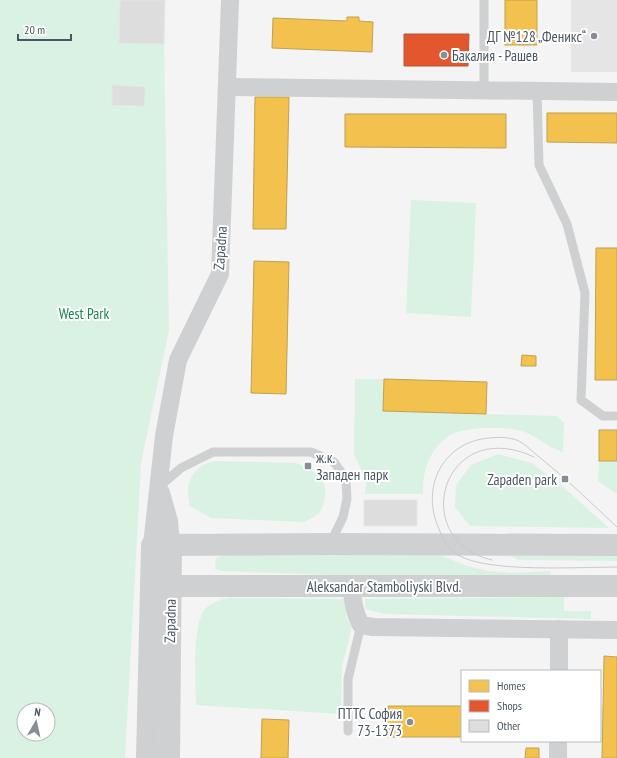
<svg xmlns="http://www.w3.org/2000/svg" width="617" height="758" viewBox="0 0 617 758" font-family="'PT Sans Narrow',sans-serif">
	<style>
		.education { fill: #e6e5e6 }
		.green { fill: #d9f2e3; fill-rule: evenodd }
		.homes { fill: #f2c14e; stroke: #c0a154 }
		.shops { fill: #e4572e; stroke: #b6573d }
		.building { fill: #ddddde; stroke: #e5e6e7 }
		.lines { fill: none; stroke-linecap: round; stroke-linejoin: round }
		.service { stroke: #ced0d2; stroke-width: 9 }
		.minor { stroke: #ced0d2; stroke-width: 18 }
		.tertiary { stroke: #ced0d2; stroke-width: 22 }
		.tram { stroke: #c9cacc; stroke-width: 1 }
		.poi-dot { fill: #868d94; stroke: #fff; stroke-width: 1.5 }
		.labels { text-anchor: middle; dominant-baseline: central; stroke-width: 4; stroke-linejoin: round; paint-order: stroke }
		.poi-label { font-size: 15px; fill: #4a5661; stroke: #fff; text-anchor: end }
		.street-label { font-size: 15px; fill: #4a5661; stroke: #fff }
		.park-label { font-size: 15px; fill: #17864f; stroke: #fff }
	</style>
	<rect width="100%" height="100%" fill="#f4f4f4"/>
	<!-- education -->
	<rect class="education" x="571" y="0" width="46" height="72"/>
	<!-- green -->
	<g class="green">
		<path d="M0,0h120l-1,43 45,1 5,286 -28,133 -16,295h-125zM24,710h24v24h-24z"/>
		<path d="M411,200l65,3 -5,114 -65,-4z"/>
		<path d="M355,379h29l-1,32 174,5 7,7 -1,29c-13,-3 -25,-15 -38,-20 -18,-6 -62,-7 -78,5 -18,13 -25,36 -24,57h-58l1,-10 -4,-13 -8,-16z"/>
		<path d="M498,454l34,9 30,23 47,42 -139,-2 -15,-19 1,-22 15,-20z"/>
		<path d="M214,461l82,2c18,7 31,13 29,34 -1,6 -3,13 -7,17 -4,3 -10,6 -14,8l-93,-4 -21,-12c-6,-22 1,-39 24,-45z"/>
		<path d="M599,461h18v33l-19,-13z"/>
		<path d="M499,552l118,1v8l-97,-1z"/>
		<path d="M424,554l19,2 24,10 22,5 23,2 39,-2v8l-219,-4 -110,-4 -7,-2 1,-11 9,-3z"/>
		<path d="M564,597v14h27v8l-206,-5 -20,-5v-10z"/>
		<path d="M228,598l116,1 3,19 5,9 -10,40 -1,47 -145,-9c0,-22 -5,-81 10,-97 6,-6 14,-8 22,-10z"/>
	</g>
	<!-- homes -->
	<g class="homes">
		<rect x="505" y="0" width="32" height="45"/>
		<path d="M347,17h12v4l14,1 -1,30 -100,-4 1,-30 74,3z"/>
		<path d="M255,97h34l-3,132h-33z"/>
		<path d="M547,113h70v30l-70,-1z"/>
		<path d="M345,114h161v34l-161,-1z"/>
		<path d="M596,248h21v132h-22z"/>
		<path d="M254,261l35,1 -3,132 -35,-1z"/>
		<path d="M522,355l14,1v10h-15z"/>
		<path d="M384,379l103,3 -1,32 -103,-3z"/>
		<rect x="599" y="430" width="18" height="31"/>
		<path d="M604,656l13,1v101h-15z"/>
		<path d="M388,706h74v31h-75z"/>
		<path d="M262,719l27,1 -1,38h-27z"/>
		<path d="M526,748h13v10h-14z"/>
	</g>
	<!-- shops -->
	<path class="shops" d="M404,34h65l-1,32h-64z"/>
	<!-- building -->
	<g class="building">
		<path d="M120,0h45l-1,44 -45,-1z"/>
		<path d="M112,85l33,2 -1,19 -32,-1z"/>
		<rect x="364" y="500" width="53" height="26"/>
	</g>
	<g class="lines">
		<!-- service -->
		<g class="service">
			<path d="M484,0v90"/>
			<path d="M537,91l2,74 28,59 18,69 -4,107 22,16h14"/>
			<path d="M160,486l21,-18 32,-16h98l23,10 12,17 1,20 -4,18 -13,27"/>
			<path d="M348,731v-52l13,-54"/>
		</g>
		<!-- minor -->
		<g class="minor">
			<path d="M227,87l390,5"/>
			<path d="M161,493l8,28 2,23"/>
			<path d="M152,545l12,-109 14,-76 42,-86 10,-274"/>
			<path d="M352,586c0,14 2,26 9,39l12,2 244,3"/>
			<path d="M559,671v-42"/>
			<path d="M558,758v-17"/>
		</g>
		<!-- tertiary -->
		<g class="tertiary">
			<path d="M151,586h466"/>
			<path d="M147,758l5,-213 178,-1 287,1"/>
			<path d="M169,758l2,-214"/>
		</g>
		<!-- tram -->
		<g class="tram">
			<path d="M617,527c-26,-24 -51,-49 -79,-71 -6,-5 -12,-11 -19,-15 -9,-4 -20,-4 -30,-3 -46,4 -69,49 -50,91 4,11 9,20 19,26 29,18 122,12 159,12"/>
			<path d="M492,560c-86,-20 -49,-146 42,-103"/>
		</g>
	</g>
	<!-- markers -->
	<g class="poi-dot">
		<circle cx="594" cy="36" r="4"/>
		<circle cx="444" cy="55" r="4"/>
		<rect x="304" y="462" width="8" height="8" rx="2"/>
		<rect x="561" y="475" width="8" height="8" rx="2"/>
		<circle cx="410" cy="722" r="4"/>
	</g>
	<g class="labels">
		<!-- poi labels -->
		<g class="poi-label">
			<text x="586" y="36">ДГ №128 „Феникс“</text>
			<text x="452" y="55" text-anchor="start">Бакалия - Рашев</text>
			<text x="316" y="457" text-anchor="start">ж.к.<tspan x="316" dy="17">Западен парк</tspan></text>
			<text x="557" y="479">Zapaden park</text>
			<text x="402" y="713">ПТТС София<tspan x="402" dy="17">73-1373</tspan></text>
		</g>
		<!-- street labels -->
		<g class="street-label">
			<text transform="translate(220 248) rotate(-86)">Zapadna</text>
			<text x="384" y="586">Aleksandar Stamboliyski Blvd.</text>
			<text transform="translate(170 621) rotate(-89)">Zapadna</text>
		</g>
		<!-- park labels -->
		<g class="park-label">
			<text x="84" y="313">West Park</text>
		</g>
	</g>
	<!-- legend -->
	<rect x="461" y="670" width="140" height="72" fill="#ffffff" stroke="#b7bbc0"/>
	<rect x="469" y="680" width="20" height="12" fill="#f2c14e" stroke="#b7bbc0"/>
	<text x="497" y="690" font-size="12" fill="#4a5661">Homes</text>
	<rect x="469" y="700" width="20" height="12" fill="#e4572e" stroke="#b7bbc0"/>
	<text x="497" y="710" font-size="12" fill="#4a5661">Shops</text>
	<rect x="469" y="720" width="20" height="12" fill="#ddddde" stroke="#b7bbc0"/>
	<text x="497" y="730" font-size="12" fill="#4a5661">Other</text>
	<!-- north arrow -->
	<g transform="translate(36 722) rotate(9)"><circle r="19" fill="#ffffff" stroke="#b7bbc0"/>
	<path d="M0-3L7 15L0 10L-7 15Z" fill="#868d94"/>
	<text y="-6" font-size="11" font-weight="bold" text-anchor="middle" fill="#4a5661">N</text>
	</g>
	<!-- scale -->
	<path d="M18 34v6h53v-6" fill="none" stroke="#4a5661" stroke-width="2"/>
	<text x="24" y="34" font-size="12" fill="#4a5661" stroke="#ffffff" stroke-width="3" paint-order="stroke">20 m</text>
</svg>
